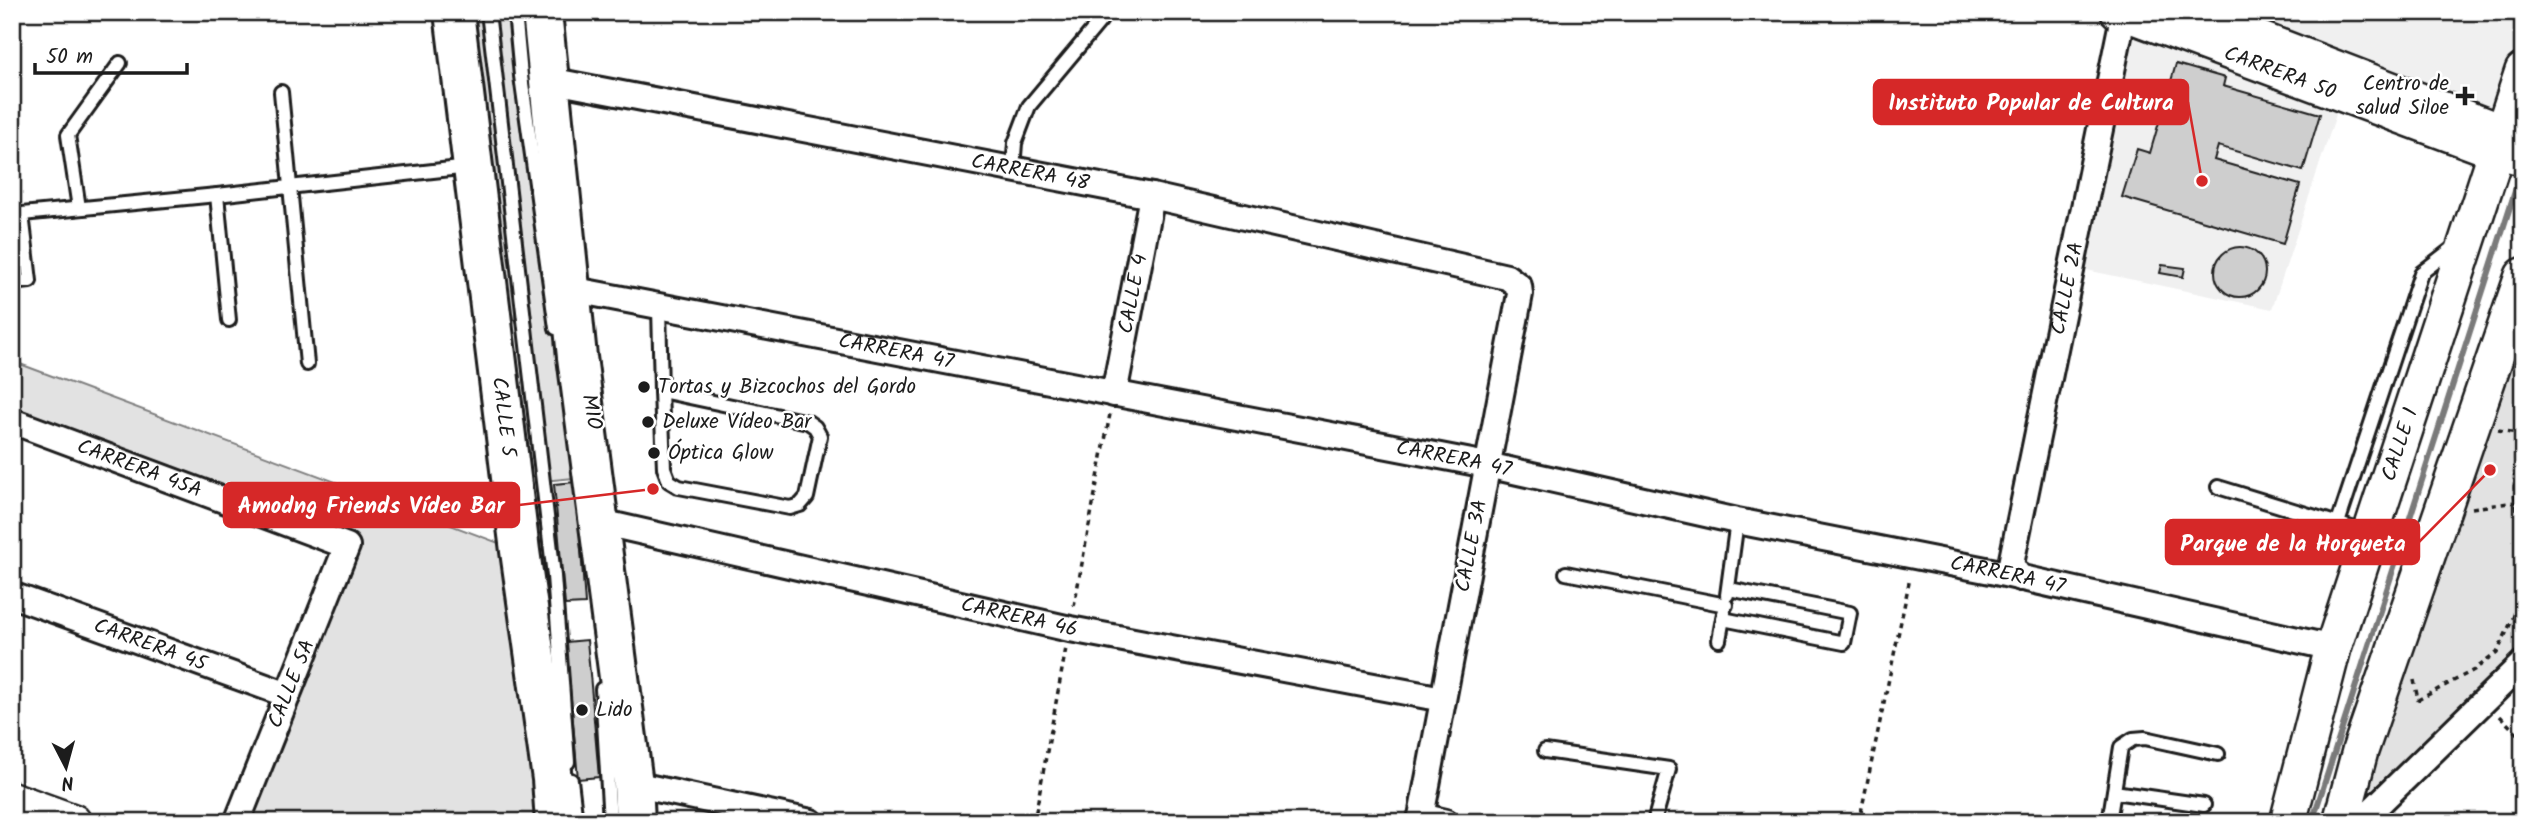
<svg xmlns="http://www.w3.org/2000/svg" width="2535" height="834" viewBox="0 0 2535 834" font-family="Kalam,sans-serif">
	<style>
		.built { fill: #f0f0f0 }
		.green { fill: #e2e2e2; stroke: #7f7f7f; stroke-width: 2 }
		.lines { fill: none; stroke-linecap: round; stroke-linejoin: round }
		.stream { stroke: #7a7a7a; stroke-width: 6 }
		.building { fill: #cecece; stroke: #1c1c1c; stroke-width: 2 }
		.service-casing { stroke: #1c1c1c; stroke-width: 18 }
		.minor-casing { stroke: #1c1c1c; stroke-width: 30 }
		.tertiary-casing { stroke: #1c1c1c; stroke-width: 35 }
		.secondary-casing { stroke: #1c1c1c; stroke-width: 40 }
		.primary-casing { stroke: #1c1c1c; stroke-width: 44 }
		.path { stroke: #1c1c1c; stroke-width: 3.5; stroke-dasharray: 5 5; stroke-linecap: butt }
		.service { stroke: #fff; stroke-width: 12 }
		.minor { stroke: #fff; stroke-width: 24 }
		.tertiary { stroke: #fff; stroke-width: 30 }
		.secondary { stroke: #fff; stroke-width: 35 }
		.primary { stroke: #fff; stroke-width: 38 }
		.poi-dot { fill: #1c1c1c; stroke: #fff; stroke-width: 2.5 }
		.labels { text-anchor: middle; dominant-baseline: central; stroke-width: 5; stroke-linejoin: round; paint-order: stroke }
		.street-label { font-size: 21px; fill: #1c1c1c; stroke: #fff }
		.poi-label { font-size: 21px; fill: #1c1c1c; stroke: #fff; text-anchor: start }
		.leader { fill: none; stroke: #d62828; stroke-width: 2.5 }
		.callout-dot { fill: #d62828; stroke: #fff; stroke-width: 2.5 }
		.callout { fill: #d62828; stroke: #d62828; stroke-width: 2.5 }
		.callout-label { font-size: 23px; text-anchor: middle; font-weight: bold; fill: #fff }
	</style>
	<rect width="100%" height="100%" fill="#fff"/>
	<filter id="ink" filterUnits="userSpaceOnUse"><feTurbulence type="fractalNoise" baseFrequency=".0143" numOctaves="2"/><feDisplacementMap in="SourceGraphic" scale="14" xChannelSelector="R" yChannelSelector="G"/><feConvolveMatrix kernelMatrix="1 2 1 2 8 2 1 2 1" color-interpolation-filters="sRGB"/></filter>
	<g filter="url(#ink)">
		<!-- built -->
		<g class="built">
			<path d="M2195,12h328v59l-18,60z"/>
			<path d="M2124,15l218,81 -70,213 -200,-42z"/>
		</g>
		<!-- green -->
		<g class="green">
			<path d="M454,12h88l42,465 -41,4 -24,-185 -18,87z"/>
			<path d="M2523,276v387l-163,159v-71z"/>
			<path d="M12,361l508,190 24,249 -12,22h-295l110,-276 -335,-125z"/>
		</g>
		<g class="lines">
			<!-- stream -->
			<path class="stream" d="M2312,822l206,-640"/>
		</g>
		<!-- building -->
		<g class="building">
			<path d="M2176,64l49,14 -2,8 97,28 -17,57 -85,-25 -4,14 86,25 -17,59 -161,-47 15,-48 13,4z"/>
			<circle cx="2240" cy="272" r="25"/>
			<path d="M2162,265l23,3 -2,9 -23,-4z"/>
			<path d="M576,482l9,122 -20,1 -11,-121z"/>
			<path d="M587,640l12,137 -21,2 -12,-137z"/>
		</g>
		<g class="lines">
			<defs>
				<g id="service">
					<path d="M488,12l66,564 14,186"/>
					<path d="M515,12l6,64 35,252"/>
					<path d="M281,92l26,272"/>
					<path d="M1013,169l2,-26 14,-37 72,-86 1,-8"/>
					<path d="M217,195l12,125"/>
					<path d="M79,208l-11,-73 52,-72"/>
					<path d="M12,283l18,-2 -8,-67 195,-19 252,-28"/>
					<path d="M659,307l2,84"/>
					<path d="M661,391l147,31 7,5 5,9 -13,61 -7,8 -10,3 -111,-21 -10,-6 -5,-13z"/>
					<path d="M2218,487l150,46"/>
					<path d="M2338,523l83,-250 36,-28"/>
					<path d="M1566,573l160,32"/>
					<path d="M1727,595l10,-74"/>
					<path d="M1723,619l121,24 6,-30 -121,-24"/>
					<path d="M1719,640l5,-27"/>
					<path d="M602,689l8,133"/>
					<path d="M1545,751l124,18 -15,53"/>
					<path d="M571,780l5,42"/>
					<path d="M2114,792l90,13"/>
					<path d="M2109,822l12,-75 12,-8 12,-1 73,16"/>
				</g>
				<g id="minor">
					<path id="s1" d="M549,80l603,116 355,81 12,9 1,8 -100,528"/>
					<path id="s2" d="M570,289l917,176 250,56 259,51 337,76"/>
					<path id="s3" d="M1114,394l38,-198"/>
					<path id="s4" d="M12,421l335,125 -110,276"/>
					<path id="s5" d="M600,522l470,107 373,70"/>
					<path id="s6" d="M2020,578l-9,-14 113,-552"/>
					<path id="s7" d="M12,595l276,100"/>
					<path d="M633,784l178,38"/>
					<path d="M1421,816l25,6"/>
					<path d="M2360,822l163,-159"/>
				</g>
				<g id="tertiary">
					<path id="s8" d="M2116,12l368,137 39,11"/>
					<path d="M2195,12l310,119 17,12"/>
				</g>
				<g id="secondary">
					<path d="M12,800l61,22"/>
					<path id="s9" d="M2288,822l45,-174 190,-577"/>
					<path d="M2341,822l19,-71 163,-475"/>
				</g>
				<g id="primary">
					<path id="s10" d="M454,12l66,539 32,228 3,43"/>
					<path d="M542,12l35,345 56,427 2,38"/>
				</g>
			</defs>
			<!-- service casing -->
			<use href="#service" class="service-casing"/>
			<!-- minor casing -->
			<use href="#minor" class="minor-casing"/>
			<!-- tertiary casing -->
			<use href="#tertiary" class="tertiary-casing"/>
			<!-- secondary casing -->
			<use href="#secondary" class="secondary-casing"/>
			<!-- primary casing -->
			<use href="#primary" class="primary-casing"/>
			<!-- path -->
			<g class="path">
				<path d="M2519,375l-5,118 9,54"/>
				<path d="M2498,430l19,3"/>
				<path d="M2472,508l44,-6"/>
				<path d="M1074,606l36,-192"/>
				<path d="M2414,680l4,20 56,-30 23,-17 25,-55 -2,-2 3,-49"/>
				<path d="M2500,716l23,24"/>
				<path d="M2457,821l1,1"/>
				<path d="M1034,822l32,-174"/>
				<path d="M1859,822l51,-244"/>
			</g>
			<!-- service -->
			<use href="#service" class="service"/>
			<!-- minor -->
			<use href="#minor" class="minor"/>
			<!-- tertiary -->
			<use href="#tertiary" class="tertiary"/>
			<!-- secondary -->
			<use href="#secondary" class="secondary"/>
			<!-- primary -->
			<use href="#primary" class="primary"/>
		</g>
	</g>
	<!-- markers -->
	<g class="poi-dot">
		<path d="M2461.5 85.5h7v7h7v7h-7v7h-7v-7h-7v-7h7z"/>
		<circle cx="644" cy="387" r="7"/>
		<circle cx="648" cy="422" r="7"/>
		<circle cx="654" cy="453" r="7"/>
		<circle cx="582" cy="710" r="7"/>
	</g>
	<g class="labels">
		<!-- street labels -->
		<g class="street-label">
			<text stroke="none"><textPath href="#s8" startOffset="175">CARRERA 50</textPath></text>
			<text stroke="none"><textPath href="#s1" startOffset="490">CARRERA 48</textPath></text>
			<text stroke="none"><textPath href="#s6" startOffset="298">CALLE 2A</textPath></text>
			<text stroke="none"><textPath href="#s3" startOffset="102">CALLE 4</textPath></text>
			<text stroke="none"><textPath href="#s2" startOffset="332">CARRERA 47</textPath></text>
			<text transform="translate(591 412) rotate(79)">MIO</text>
			<text stroke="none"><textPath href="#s10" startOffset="408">CALLE 5</textPath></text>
			<text stroke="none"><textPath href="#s9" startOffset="394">CALLE 1</textPath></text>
			<text stroke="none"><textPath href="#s2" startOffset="900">CARRERA 47</textPath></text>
			<text stroke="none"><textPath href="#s4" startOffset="136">CARRERA 45A</textPath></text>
			<text transform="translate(1472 546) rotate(-79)">CALLE 3A</text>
			<text stroke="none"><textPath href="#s2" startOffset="1466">CARRERA 47</textPath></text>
			<text stroke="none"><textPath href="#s5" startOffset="430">CARRERA 46</textPath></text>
			<text stroke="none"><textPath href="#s7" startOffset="147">CARRERA 45</textPath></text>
			<text transform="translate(292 684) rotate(-68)">CALLE 5A</text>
		</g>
		<!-- poi labels -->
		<g class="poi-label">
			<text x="2449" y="84" text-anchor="end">Centro de<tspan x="2449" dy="24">salud Siloe</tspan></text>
			<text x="658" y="387">Tortas y Bizcochos del Gordo</text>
			<text x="662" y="422">Deluxe Vídeo Bar</text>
			<text x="668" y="453">Óptica Glow</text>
			<text x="596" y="710">Lido</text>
		</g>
	</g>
	<!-- callouts -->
	<path class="leader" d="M2202 181L2188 102M653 489L519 505M2490 470L2419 542"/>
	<g class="callout-dot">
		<circle cx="2202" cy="181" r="7"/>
		<circle cx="653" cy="489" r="7"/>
		<circle cx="2490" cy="470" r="7"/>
	</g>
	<g class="callout">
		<rect x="1874" y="80" width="314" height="44" rx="7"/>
		<rect x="224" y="483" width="295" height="44" rx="7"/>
		<rect x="2166" y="520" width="253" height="44" rx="7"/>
	</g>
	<g class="callout-label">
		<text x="2031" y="110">Instituto Popular de Cultura</text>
		<text x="371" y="513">Amodng Friends Vídeo Bar</text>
		<text x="2293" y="551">Parque de la Horqueta</text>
	</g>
	<!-- margin -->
	<rect width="2535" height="834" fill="none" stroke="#fff" stroke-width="42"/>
	<rect x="21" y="21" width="2493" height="792" fill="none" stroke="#1c1c1c" stroke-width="2.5" filter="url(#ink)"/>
	<!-- north arrow -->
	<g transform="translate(66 767) rotate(174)" stroke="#ffffff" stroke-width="5" paint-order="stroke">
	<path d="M0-5L12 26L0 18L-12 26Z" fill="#1c1c1c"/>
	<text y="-10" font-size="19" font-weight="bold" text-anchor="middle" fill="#1c1c1c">N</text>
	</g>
	<!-- scale -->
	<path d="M35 63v10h152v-10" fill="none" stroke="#1c1c1c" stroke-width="3.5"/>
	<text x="46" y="63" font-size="21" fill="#1c1c1c" stroke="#ffffff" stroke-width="5" paint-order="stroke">50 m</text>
</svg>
